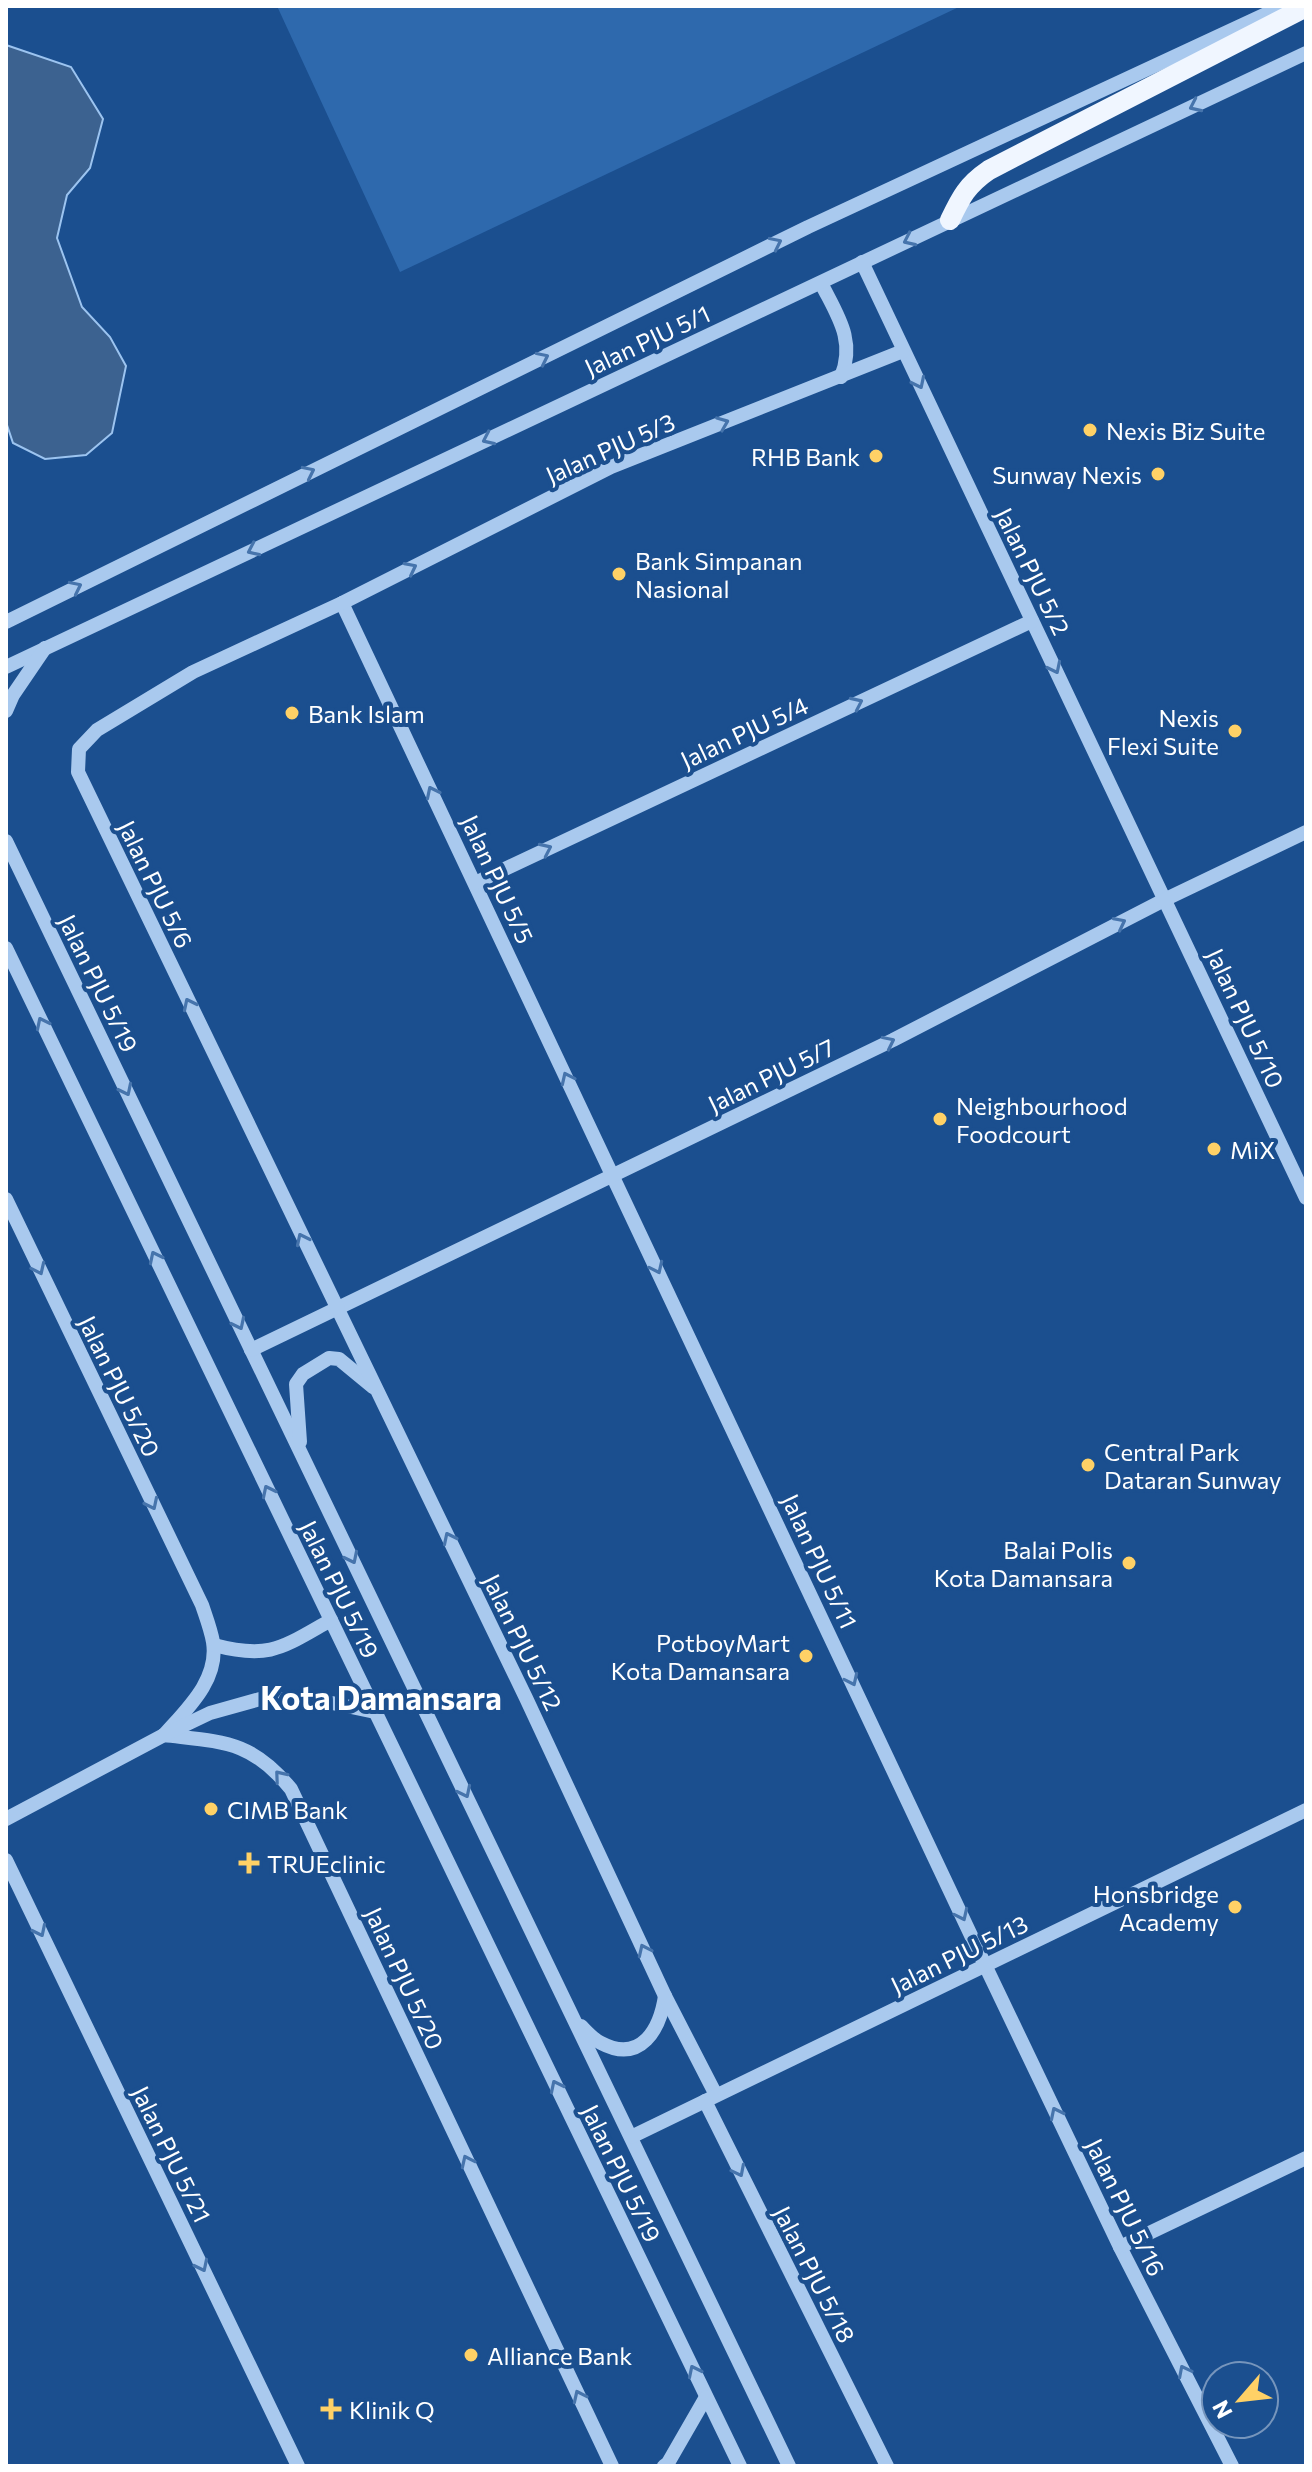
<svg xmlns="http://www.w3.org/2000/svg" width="1312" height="2472" viewBox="0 0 1312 2472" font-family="Commissioner,sans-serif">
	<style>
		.green { fill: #2e69ad }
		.water { fill: #3c6290; stroke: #9cc4f0; stroke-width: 2 }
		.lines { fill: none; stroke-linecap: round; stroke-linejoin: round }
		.minor { stroke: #a9c9ee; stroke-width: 14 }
		.major { stroke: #f0f6ff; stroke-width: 20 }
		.oneway { stroke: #4674ac }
		.poi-dot { fill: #ffd166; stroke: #1b4f8f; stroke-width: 3 }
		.labels { text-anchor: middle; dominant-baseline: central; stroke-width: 8; stroke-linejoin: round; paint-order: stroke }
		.street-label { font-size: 24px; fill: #fff; stroke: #1b4f8f }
		.poi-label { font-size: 24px; fill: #fff; stroke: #1b4f8f; text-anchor: start }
		.district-label { font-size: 32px; font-weight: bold; fill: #fff; stroke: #1b4f8f }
	</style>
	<rect width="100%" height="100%" fill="#1b4f8f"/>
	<!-- green -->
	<path class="green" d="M277,6h684l-561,266z"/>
	<!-- water -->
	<path class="water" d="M6,45l65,22 32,52 -13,49 -23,27 -10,43 25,69 28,30 16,29 -14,67 -26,22 -41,4 -32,-16 -7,-21z"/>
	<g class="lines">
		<!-- minor -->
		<g class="minor">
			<path d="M862,262l444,936"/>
			<path d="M821,283c16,32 35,57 20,94"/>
			<path d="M342,603l643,1362 135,282 112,219"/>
			<path d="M6,622l802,-395 475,-221"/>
			<path d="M6,667l1300,-614"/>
			<path d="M6,711l7,-16 32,-47"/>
			<path d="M6,841l783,1625"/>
			<path d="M475,883l557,-262"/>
			<path d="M6,948l734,1518"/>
			<path d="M6,1199l196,406c4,12 9,25 11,37 6,38 -26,67 -49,93"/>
			<path d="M251,1350l642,-310 273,-141 140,-67"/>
			<path d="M300,1442l-4,-58 7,-10 26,-16 10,1 34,28"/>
			<path d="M214,1645c56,15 69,2 117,-25"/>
			<path d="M164,1735c59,7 87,5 127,54l321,677"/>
			<path d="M6,1819l158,-84 46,-22 50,-14h53l62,13"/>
			<path d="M6,1860l292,606"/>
			<path d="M581,2026c6,6 13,14 20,17 40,21 59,-14 64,-47"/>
			<path d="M716,2095l-51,-99 -139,-298 -448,-926 1,-23 18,-19 96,-58 149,-69 269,-136 292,-116"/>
			<path d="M705,2101l182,365"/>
			<path d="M631,2137l675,-327"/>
			<path d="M1120,2247l186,-89"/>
			<path d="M664,2466l4,-3 38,-66"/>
		</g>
		<!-- major -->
		<path class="major" d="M950,220c11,-23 17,-35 39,-50l317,-163"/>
	</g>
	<!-- one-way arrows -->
	<defs><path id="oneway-chevron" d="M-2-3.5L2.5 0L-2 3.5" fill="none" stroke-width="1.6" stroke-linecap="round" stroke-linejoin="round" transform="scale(2)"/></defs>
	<g class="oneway">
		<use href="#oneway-chevron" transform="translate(1195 106) rotate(155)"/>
		<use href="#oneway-chevron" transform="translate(909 240) rotate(155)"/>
		<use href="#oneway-chevron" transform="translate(776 243) rotate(-26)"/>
		<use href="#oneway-chevron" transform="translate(543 358) rotate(-26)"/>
		<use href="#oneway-chevron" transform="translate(919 383) rotate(64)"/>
		<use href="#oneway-chevron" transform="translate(723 423) rotate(-22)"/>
		<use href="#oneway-chevron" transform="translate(488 439) rotate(155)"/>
		<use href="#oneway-chevron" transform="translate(309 472) rotate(-26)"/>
		<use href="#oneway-chevron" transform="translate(253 550) rotate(155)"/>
		<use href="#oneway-chevron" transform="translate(411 568) rotate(-27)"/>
		<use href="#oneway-chevron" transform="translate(76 587) rotate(-26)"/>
		<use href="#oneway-chevron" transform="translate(1055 668) rotate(64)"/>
		<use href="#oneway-chevron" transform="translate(857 703) rotate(-25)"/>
		<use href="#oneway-chevron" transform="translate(432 792) rotate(-116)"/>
		<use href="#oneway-chevron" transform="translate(546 849) rotate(-25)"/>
		<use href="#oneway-chevron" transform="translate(1120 923) rotate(-27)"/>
		<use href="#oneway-chevron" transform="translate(189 1004) rotate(-116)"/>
		<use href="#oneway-chevron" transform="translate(42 1023) rotate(-116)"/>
		<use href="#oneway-chevron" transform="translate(889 1042) rotate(-26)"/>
		<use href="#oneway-chevron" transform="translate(567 1078) rotate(-115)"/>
		<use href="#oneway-chevron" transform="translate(126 1090) rotate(64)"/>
		<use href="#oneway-chevron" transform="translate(302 1239) rotate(-116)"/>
		<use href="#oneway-chevron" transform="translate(155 1257) rotate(-116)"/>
		<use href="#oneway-chevron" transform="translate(657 1268) rotate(65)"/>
		<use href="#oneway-chevron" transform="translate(39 1269) rotate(65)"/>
		<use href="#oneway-chevron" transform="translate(239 1324) rotate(64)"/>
		<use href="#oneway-chevron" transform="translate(268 1491) rotate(-116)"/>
		<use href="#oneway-chevron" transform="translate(152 1504) rotate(64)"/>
		<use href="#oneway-chevron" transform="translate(449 1538) rotate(-116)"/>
		<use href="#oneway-chevron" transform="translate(352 1558) rotate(64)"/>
		<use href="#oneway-chevron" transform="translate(852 1680) rotate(65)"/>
		<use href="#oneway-chevron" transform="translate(280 1776) rotate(-130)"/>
		<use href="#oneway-chevron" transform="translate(465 1792) rotate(64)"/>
		<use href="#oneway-chevron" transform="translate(962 1915) rotate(65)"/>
		<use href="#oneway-chevron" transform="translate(40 1931) rotate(64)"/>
		<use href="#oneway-chevron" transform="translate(644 1950) rotate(-115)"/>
		<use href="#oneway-chevron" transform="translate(556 2086) rotate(-116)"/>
		<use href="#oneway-chevron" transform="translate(1056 2113) rotate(-116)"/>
		<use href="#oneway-chevron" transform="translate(467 2161) rotate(-115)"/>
		<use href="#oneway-chevron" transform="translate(739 2171) rotate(63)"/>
		<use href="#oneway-chevron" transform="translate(202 2266) rotate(64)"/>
		<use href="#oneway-chevron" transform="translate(694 2371) rotate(-116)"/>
		<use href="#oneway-chevron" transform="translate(1184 2371) rotate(-117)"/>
		<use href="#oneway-chevron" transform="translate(579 2396) rotate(-115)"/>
	</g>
	<!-- markers -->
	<g class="poi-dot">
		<circle cx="1090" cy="430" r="8"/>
		<circle cx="876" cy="456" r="8"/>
		<circle cx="1158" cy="474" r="8"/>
		<circle cx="619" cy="574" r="8"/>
		<circle cx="292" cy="713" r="8"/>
		<circle cx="1235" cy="731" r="8"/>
		<circle cx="940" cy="1119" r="8"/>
		<circle cx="1214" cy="1149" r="8"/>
		<circle cx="1088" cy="1465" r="8"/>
		<circle cx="1129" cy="1563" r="8"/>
		<circle cx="806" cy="1656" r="8"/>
		<circle cx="211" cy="1809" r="8"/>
		<path d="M245 1851h8v8h8v8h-8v8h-8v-8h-8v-8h8z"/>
		<circle cx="1235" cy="1907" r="8"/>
		<circle cx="471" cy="2355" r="8"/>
		<path d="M327 2397h8v8h8v8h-8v8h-8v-8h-8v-8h8z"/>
	</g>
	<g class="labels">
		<!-- street labels -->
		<g class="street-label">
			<text transform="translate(647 340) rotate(-25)">Jalan PJU 5/1</text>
			<text transform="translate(610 448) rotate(-24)">Jalan PJU 5/3</text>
			<text transform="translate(1033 571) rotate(64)">Jalan PJU 5/2</text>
			<text transform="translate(744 732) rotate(-25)">Jalan PJU 5/4</text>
			<text transform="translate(498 879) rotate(65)">Jalan PJU 5/5</text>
			<text transform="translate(156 884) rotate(64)">Jalan PJU 5/6</text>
			<text transform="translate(99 983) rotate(64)">Jalan PJU 5/19</text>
			<text transform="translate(1246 1018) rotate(65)">Jalan PJU 5/10</text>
			<text transform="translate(771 1075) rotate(-26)">Jalan PJU 5/7</text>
			<text transform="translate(120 1386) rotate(64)">Jalan PJU 5/20</text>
			<text transform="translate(820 1561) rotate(65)">Jalan PJU 5/11</text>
			<text transform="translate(340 1589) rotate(64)">Jalan PJU 5/19</text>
			<text transform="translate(523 1642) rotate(64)">Jalan PJU 5/12</text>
			<text transform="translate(959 1954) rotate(-26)">Jalan PJU 5/13</text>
			<text transform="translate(405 1978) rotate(65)">Jalan PJU 5/20</text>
			<text transform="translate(172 2154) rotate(64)">Jalan PJU 5/21</text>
			<text transform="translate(622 2173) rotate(64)">Jalan PJU 5/19</text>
			<text transform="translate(1126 2207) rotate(64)">Jalan PJU 5/16</text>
			<text transform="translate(815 2274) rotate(63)">Jalan PJU 5/18</text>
		</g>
		<!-- poi labels -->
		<g class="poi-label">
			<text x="1106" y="430">Nexis Biz Suite</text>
			<text x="860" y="456" text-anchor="end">RHB Bank</text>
			<text x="1142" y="474" text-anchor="end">Sunway Nexis</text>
			<text x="635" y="560">Bank Simpanan<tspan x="635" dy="28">Nasional</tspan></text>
			<text x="308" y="713">Bank Islam</text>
			<text x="1219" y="717" text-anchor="end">Nexis<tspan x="1219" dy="28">Flexi Suite</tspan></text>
			<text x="956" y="1105">Neighbourhood<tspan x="956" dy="28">Foodcourt</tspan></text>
			<text x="1230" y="1149">MiX</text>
			<text x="1104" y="1451">Central Park<tspan x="1104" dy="28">Dataran Sunway</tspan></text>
			<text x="1113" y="1549" text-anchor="end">Balai Polis<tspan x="1113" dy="28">Kota Damansara</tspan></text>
			<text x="790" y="1642" text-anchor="end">PotboyMart<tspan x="790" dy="28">Kota Damansara</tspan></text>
			<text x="227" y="1809">CIMB Bank</text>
			<text x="267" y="1863">TRUEclinic</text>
			<text x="1219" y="1893" text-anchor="end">Honsbridge<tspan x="1219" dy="28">Academy</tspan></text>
			<text x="487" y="2355">Alliance Bank</text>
			<text x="349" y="2409">Klinik Q</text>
		</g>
		<!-- district labels -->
		<g class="district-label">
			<text x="381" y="1697">Kota Damansara</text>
		</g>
	</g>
	<!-- border -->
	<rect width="1312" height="2472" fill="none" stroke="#ffffff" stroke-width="16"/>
	<!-- north arrow -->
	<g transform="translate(1240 2400) rotate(242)"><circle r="38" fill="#1b4f8f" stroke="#7695bc" stroke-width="2"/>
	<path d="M0-6L14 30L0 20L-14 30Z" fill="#ffd166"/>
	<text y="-12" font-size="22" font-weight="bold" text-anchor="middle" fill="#ffffff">N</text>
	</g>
</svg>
